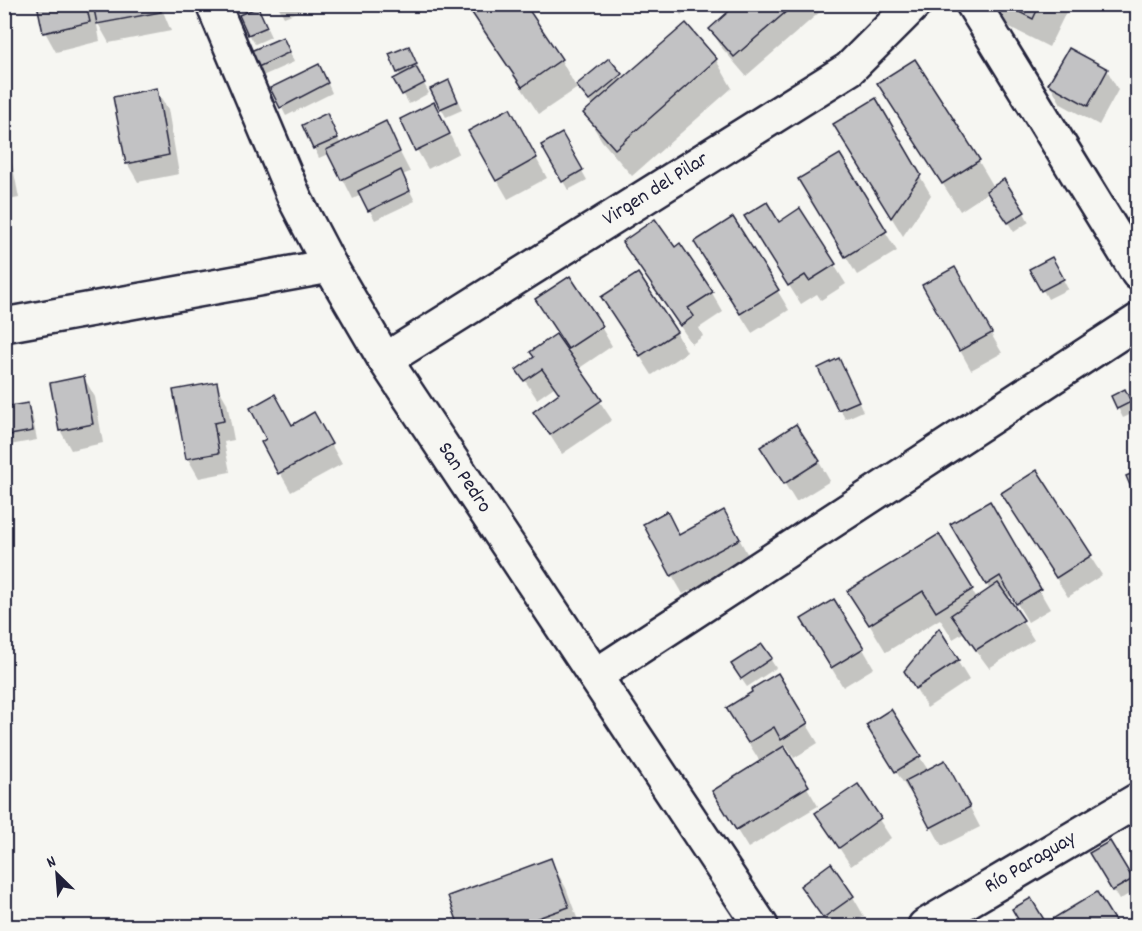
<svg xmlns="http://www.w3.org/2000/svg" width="1142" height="931" viewBox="0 0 1142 931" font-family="Dekko,sans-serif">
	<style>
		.shadow { fill: #0003 }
		.building { fill: #c2c2c4; stroke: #22223b; stroke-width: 1.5 }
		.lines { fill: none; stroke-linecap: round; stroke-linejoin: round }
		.minor-casing { stroke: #22223b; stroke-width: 38 }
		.major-casing { stroke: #22223b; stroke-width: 38 }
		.minor { stroke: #f6f6f2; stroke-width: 33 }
		.major { stroke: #f6f6f2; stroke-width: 33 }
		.labels { text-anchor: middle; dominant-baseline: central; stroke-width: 5; stroke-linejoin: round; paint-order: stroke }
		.street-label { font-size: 21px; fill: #22223b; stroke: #f6f6f2 }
	</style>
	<rect width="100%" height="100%" fill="#f6f6f2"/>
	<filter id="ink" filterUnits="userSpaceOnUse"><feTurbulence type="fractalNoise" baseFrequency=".0167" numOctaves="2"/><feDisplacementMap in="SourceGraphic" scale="12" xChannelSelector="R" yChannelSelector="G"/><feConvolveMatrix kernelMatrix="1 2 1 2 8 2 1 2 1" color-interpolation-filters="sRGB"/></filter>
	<g filter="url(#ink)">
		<!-- shadow -->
		<g class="shadow">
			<path d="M39,4h121l11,27 -62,12 -13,-23 4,21 -44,11 -11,-20z"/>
			<path d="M277,4h40l-33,13z"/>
			<path d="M465,4h58l38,56 15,27 33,-27 15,20 62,-54 30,34 16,28 -100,88 -30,-35 -17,-28 8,-6 -14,-20 -40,27z"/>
			<path d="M672,4h21l-12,11z"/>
			<path d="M740,4h77l4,7 -75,65 -24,-28 -11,-19z"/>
			<path d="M984,4h86l-21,43 -57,-29z"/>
			<path d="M263,19l8,18 -16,7 -6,-10z"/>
			<path d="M288,48l6,14 -34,15 -5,-9z"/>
			<path d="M414,57l7,17 -2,1 10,18 -20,11 -14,-25 6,-3 -3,-4z"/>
			<path d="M1107,70l11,20 -19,35 -38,-21 -11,-20z"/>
			<path d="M324,75l8,18 -46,23 -14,-27z"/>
			<path d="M879,84l99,76 16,27 30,26 5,9 -15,10 -25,-40 -29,19z"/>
			<path d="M156,90l12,19 11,65 -41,8 -11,-19z"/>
			<path d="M454,92l8,18 -16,7 -5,-9z"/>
			<path d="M875,100l56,95 -28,41 -57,-92z"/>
			<path d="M4,103l1,1 4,30h-5v-19h2l-2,-3z"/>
			<path d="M385,123l25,49 -8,3 13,26 -40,19 -14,-25 -8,4 -23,-46 -11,5 -15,-32 27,-2 10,21z"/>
			<path d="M444,123l15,30 -31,16 -11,-19z"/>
			<path d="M520,129l27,49 -39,21 -11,-19z"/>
			<path d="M562,135l25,45 -19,10 -25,-44z"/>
			<path d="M4,138l5,9 10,51 -15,3z"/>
			<path d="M839,156l58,95 -40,24 -46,-76z"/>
			<path d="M1138,208v22l-8,-11z"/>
			<path d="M800,210l46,74 -25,16 -4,-6 -16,10 -44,-68z"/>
			<path d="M624,242l50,7 38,44 11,19 -24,16 4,8 -11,8z"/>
			<path d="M707,262l70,28 12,20 -37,23z"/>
			<path d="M1057,268l11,21 -20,10 -17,-30z"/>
			<path d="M954,269l48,84 -31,17 -47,-84z"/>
			<path d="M603,298l73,34 11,20 -35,23z"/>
			<path d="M548,319l53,8 11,19 -34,23 34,51 -50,34 -27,-42 25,-18 -6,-7 -17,12 -19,-29 52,-19z"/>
			<path d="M820,368l24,1 19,42 -18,8z"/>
			<path d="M84,378l11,19 8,46 -32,7 -11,-20z"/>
			<path d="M216,384l11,19 7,37 -10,2 6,30 -31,6 -11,-19z"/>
			<path d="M1130,400l6,12 -13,6 -5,-10z"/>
			<path d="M27,404l5,10 5,26 -33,6v-37z"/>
			<path d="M314,414l28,50 -51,28 -28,-49z"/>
			<path d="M762,447l57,15 11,19 -34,21z"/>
			<path d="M1036,472l66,103 -34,22 -54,-85z"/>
			<path d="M989,504l61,105 -22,13 -16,-27 -5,3 27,42 -45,28 -26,-35 -10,6 -13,-20 -54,33 -20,-33 72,-83 39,63 13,-9 -38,-65z"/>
			<path d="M735,531l15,28 -67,35 -11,-19 7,-39z"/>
			<path d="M939,631l30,49 -42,28 -21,-37z"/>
			<path d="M814,639l49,10 11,19 -31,19z"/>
			<path d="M762,646l14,22 -29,19 -9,-13z"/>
			<path d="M777,675l41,68 -24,15 -8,-13 -3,2 35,59 -70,42 -23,-37 36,-48 -22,-35z"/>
			<path d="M879,745l40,11 9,14 28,11 24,46 -38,19 -32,-58 -2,2z"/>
			<path d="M857,786l34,52 -40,28 -34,-52z"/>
			<path d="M1109,843l28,46 -18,11 -28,-46z"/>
			<path d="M550,860l16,28 14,38h-119l-11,-29z"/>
			<path d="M802,886l51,11 11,19 -14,10h-22z"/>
			<path d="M1097,895l19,31h-92l-10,-17 32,16z"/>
		</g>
		<!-- building -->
		<g class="building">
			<path d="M37,4h49l4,18 -47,11z"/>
			<path d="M93,4h65l3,8 -64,12z"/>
			<path d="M466,4h59l37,55 -40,28z"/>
			<path d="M737,4h58l-61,53 -25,-28z"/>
			<path d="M1003,4h37l-7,15z"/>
			<path d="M258,7l9,20 -19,8 -9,-20z"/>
			<path d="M686,23l31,36 -102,90 -32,-36z"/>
			<path d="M283,37l7,15 -36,17 -8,-16z"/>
			<path d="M409,46l8,18 -20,9 -8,-19z"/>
			<path d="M1069,48l39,21 -20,37 -40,-22z"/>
			<path d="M609,58l13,16 -33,27 -13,-16z"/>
			<path d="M915,59l65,101 -38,24 -65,-101z"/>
			<path d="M319,64l9,19 -48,25 -10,-20z"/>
			<path d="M416,67l9,16 -23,12 -9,-16z"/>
			<path d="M449,80l9,21 -18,8 -10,-20z"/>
			<path d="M157,88l12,67 -43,9 -13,-67z"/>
			<path d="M876,98l45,77 -30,43 -58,-94z"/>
			<path d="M434,102l16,32 -35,17 -15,-32z"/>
			<path d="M510,108l27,50 -41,23 -28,-50z"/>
			<path d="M327,113l11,25 -25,11 -11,-24z"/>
			<path d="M386,121l14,31 -59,28 -15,-30z"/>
			<path d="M562,133l21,37 -21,12 -21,-37z"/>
			<path d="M840,154l47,77 -42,26 -47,-78z"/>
			<path d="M401,170l9,21 -42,20 -10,-20z"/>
			<path d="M1004,179l21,33 -17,11 -22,-32z"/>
			<path d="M767,202l12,20 21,-14 36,56 -27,17 -4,-6 -17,11 -44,-70z"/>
			<path d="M1138,205v20l-10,-6z"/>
			<path d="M733,217l46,73 -39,24 -46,-72z"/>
			<path d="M655,219l20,28 5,-4 33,49 -25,16 6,8 -14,10 -58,-84z"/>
			<path d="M1052,257l12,22 -23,12 -12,-22z"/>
			<path d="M955,267l37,66 -33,18 -37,-66z"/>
			<path d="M638,273l39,59 -37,24 -39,-59z"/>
			<path d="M570,276l33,50 -35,23 -33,-50z"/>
			<path d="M556,334l46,66 -52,35 -17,-23 26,-19 -17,-24 -18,12 -8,-11 18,-13 -4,-5z"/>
			<path d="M839,358l20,43 -21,9 -20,-42z"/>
			<path d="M84,376l9,48 -34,7 -9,-48z"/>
			<path d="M217,382l7,39 -10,2 5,30 -33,6 -13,-69z"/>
			<path d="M1125,389l6,13 -14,7 -6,-13z"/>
			<path d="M275,394l17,31 22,-13 18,32 -54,30 -17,-32 5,-3 -16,-31z"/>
			<path d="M28,403l5,28 -29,5v-29z"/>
			<path d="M796,424l24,37 -36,23 -24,-37z"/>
			<path d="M1037,470l55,85 -36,23 -55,-85z"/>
			<path d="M1138,471v33l-12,-28z"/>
			<path d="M990,501l51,88 -25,15 -16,-28 -14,9 -36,-61z"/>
			<path d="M724,510l16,29 -69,37 -28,-52 24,-13 12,24z"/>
			<path d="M939,534l34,55 -37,23 -13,-21 -54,34 -22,-34z"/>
			<path d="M998,583l26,37 -48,30 -25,-35z"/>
			<path d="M834,599l30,49 -33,20 -30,-49z"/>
			<path d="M939,628l20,32 -44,29 -11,-18z"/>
			<path d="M762,644l10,14 -31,21 -10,-15z"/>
			<path d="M778,673l30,50 -27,17 -7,-13 -26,16 -22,-35 26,-16 -1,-3z"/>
			<path d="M891,709l30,47 -26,16 -29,-47z"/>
			<path d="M784,746l25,40 -73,44 -24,-39z"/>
			<path d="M945,760l25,47 -40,21 -25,-47z"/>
			<path d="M858,784l23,34 -42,30 -24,-35z"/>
			<path d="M1110,841l23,38 -21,12 -23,-38z"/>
			<path d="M551,858l18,49 -54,19h-56l-11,-30z"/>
			<path d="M831,863l23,33 -31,22 -23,-32z"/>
			<path d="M1097,892l21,34h-96l-10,-17 19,-11 15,25z"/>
		</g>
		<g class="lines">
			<defs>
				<g id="minor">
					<path d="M973,4l165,269"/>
					<path d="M4,325l326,-59"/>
					<path id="s1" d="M385,360l464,-291 65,-65"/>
					<path d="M595,676l543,-355"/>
					<path id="s2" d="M925,926l213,-126"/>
				</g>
				<g id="major">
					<path id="s3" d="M213,4l83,197 34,65 55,94 376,566"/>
				</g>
			</defs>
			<!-- minor casing -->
			<use href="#minor" class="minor-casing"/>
			<!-- major casing -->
			<use href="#major" class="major-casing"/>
			<!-- minor -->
			<use href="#minor" class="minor"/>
			<!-- major -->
			<use href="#major" class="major"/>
		</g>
	</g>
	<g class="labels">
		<!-- street labels -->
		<g class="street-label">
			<text stroke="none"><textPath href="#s1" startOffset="320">Virgen del Pilar</textPath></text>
			<text stroke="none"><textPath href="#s3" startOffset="538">San Pedro</textPath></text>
			<text stroke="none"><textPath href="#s2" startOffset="123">Río Paraguay</textPath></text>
		</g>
	</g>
	<!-- margin -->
	<rect width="1142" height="931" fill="none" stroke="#f6f6f2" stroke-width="24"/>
	<rect x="12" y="12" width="1118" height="907" fill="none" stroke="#22223b" stroke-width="2" filter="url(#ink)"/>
	<!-- north arrow -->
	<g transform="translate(57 874) rotate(335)" stroke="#f6f6f2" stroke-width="4.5" paint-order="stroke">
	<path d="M0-4.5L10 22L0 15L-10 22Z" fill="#22223b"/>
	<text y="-9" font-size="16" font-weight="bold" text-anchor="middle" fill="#22223b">N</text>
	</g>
</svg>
